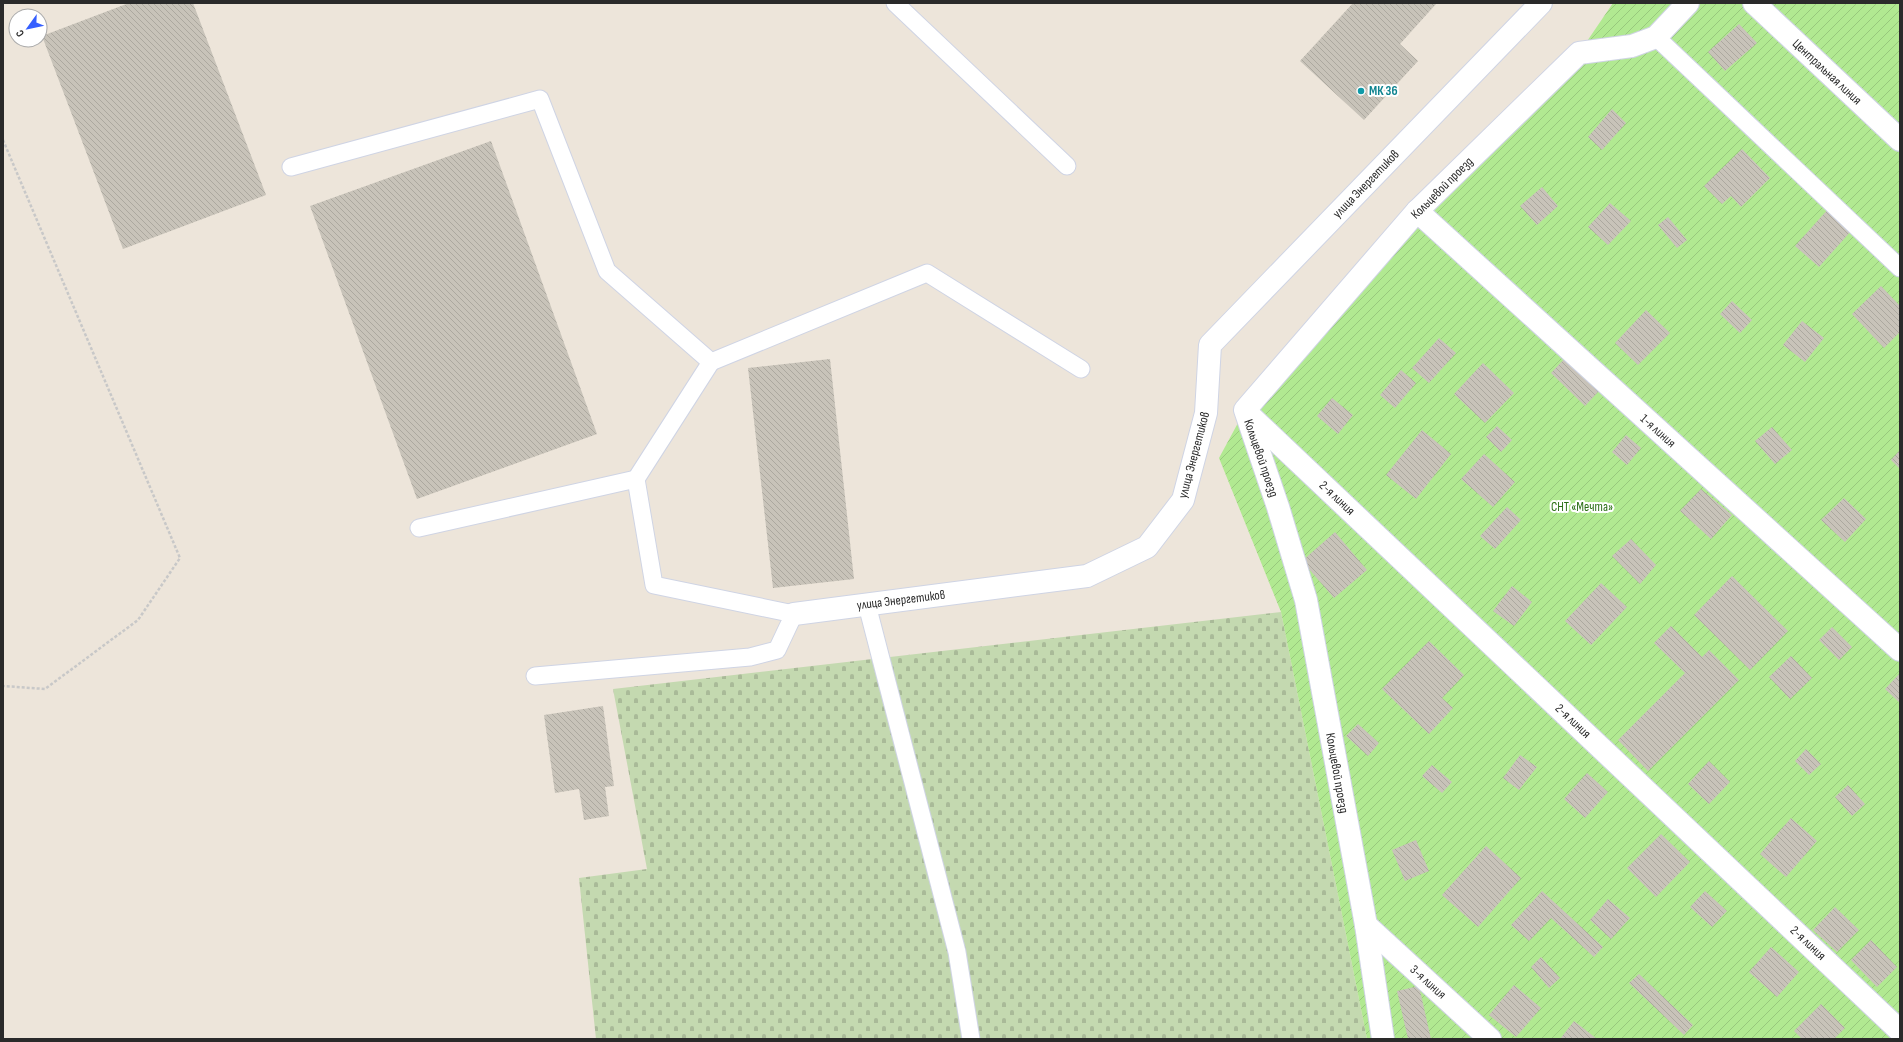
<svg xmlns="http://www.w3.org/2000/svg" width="1903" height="1042" viewBox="0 0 1903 1042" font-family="'Sofia Sans Condensed',sans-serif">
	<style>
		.cemetery { fill: url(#cemetery-stones) }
		.garden { fill: url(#garden-furrows) }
		.building { fill: url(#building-back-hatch) }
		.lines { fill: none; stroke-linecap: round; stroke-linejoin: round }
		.lane-casing { stroke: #cfd4e4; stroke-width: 19 }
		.street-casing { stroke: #cfd4e4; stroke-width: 24 }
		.path { stroke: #c8c8c8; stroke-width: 2.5; stroke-dasharray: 3 2; stroke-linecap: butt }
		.lane { stroke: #fff; stroke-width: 17 }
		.street { stroke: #fff; stroke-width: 22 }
		.culture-dot { fill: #0f9aa8; stroke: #fff; stroke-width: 1.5 }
		.labels { text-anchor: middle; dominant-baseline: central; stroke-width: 4; stroke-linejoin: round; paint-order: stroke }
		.street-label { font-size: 13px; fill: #2a2a2a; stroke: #fff }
		.culture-label { font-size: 13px; font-weight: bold; fill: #0d838f; stroke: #fff; text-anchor: start }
		.park-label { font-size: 13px; fill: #286d13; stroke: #fff }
	</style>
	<defs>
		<pattern id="cemetery-stones" width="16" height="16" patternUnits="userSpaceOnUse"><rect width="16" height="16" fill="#c4d9b0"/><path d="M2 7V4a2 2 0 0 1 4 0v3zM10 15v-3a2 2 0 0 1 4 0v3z" fill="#a9ba98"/></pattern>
		<pattern id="garden-furrows" width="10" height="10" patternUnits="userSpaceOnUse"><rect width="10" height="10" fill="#b1e991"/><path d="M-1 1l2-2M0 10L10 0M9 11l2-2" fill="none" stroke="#98c87d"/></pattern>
		<pattern id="building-back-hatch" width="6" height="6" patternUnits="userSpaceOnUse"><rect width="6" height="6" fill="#c8c3b9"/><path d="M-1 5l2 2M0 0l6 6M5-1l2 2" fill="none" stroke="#aca89f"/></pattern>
	</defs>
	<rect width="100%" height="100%" fill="#ede5da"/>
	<!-- cemetery -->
	<path class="cemetery" d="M1281,612l86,427h-771l-17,-161 68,-9 -34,-180z"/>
	<!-- garden -->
	<path class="garden" d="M1613,3h287v1036h-533l-86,-427 -62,-154 26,-48 334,-357z"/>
	<!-- building -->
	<g class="building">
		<path d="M129,3h64l73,192 -143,54 -81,-213z"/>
		<path d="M1353,3h84l-37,41 18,17 -54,59 -64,-59z"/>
		<path d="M1739,24l18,19 -32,28 -17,-19z"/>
		<path d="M1612,109l14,14 -24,27 -14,-13z"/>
		<path d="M491,141l106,293 -180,65 -107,-293z"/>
		<path d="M1742,149l28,29 -29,29 -10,-11 -9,8 -18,-18z"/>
		<path d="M1542,187l16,19 -21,19 -17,-19z"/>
		<path d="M1610,203l21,18 -23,24 -20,-18z"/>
		<path d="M1829,208l23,22 -33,37 -24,-21z"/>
		<path d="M1668,217l19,23 -10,8 -19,-23z"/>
		<path d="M1881,286l19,20v26l-16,16 -32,-34z"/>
		<path d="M1732,301l20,19 -12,13 -20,-19z"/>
		<path d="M1646,310l24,23 -32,32 -23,-22z"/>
		<path d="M1802,321l22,17 -19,24 -22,-17z"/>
		<path d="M1439,338l17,15 -27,30 -17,-15z"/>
		<path d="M1565,358l34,33 -14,15 -34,-33z"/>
		<path d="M830,359l24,220 -81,9 -25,-220z"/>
		<path d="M1483,363l31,30 -29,30 -31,-29z"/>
		<path d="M1401,370l15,13 -21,25 -15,-13z"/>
		<path d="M1332,398l21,17 -15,19 -21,-18z"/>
		<path d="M1497,426l15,14 -11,12 -15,-15z"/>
		<path d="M1772,427l20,23 -17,14 -20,-23z"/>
		<path d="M1422,430l29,24 -35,45 -30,-24z"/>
		<path d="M1626,435l15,13 -14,17 -15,-13z"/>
		<path d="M1900,450v19l-9,-9z"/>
		<path d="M1484,454l31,28 -22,25 -32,-28z"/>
		<path d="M1701,489l31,26 -21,24 -31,-28z"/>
		<path d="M1844,498l22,21 -21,23 -24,-22z"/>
		<path d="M1507,507l14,13 -26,29 -15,-13z"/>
		<path d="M1335,532l32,38 -33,28 -32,-37z"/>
		<path d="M1631,539l25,26 -16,19 -28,-28z"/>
		<path d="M1732,576l56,55 -38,39 -56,-55z"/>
		<path d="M1601,583l26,24 -36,38 -26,-24z"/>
		<path d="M1512,586l20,16 -18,24 -21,-15z"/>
		<path d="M1671,626l31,31 7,-7 30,30 -91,91 -30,-31 67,-67 -31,-30z"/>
		<path d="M1832,627l20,20 -13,13 -20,-20z"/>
		<path d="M1429,641l35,34 -22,23 11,10 -24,26 -47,-45z"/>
		<path d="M1791,656l21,22 -22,21 -21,-22z"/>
		<path d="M1900,673v30l-15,-14z"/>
		<path d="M603,706l11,80 -9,1 4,29 -25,4 -5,-31 -24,4 -11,-78z"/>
		<path d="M1358,724l21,19 -11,13 -22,-20z"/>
		<path d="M1806,749l15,15 -12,11 -14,-14z"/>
		<path d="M1520,755l17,12 -18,23 -16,-12z"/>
		<path d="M1709,761l21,21 -21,22 -21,-20z"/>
		<path d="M1432,765l20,17 -10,11 -20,-17z"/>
		<path d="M1587,773l21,19 -23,26 -21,-19z"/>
		<path d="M1848,785l17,19 -13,12 -17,-19z"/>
		<path d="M1791,818l26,23 -31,36 -26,-23z"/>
		<path d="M1661,834l29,28 -34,35 -29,-29z"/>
		<path d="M1416,840l13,31 -24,10 -13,-31z"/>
		<path d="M1486,846l35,32 -43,49 -36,-32z"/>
		<path d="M1542,891l61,56 -9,10 -43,-39 -22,23 -18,-16z"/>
		<path d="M1705,891l22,20 -15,16 -22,-20z"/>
		<path d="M1608,899l22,19 -19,21 -21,-19z"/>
		<path d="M1835,907l24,23 -22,22 -24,-22z"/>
		<path d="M1871,940l26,27 -20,20 -26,-27z"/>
		<path d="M1771,947l28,25 -22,25 -28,-25z"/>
		<path d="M1541,957l19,21 -11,10 -18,-21z"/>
		<path d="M1639,974l54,51 -9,10 -55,-52z"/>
		<path d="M1514,985l27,23 -25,29 -27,-22z"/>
		<path d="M1419,986l12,53h-23l-11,-48z"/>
		<path d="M1821,1004l24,24 -11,11h-32l-8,-8z"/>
		<path d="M1574,1021l23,18h-37z"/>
	</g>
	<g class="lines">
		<defs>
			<g id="lane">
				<path d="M895,3l172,163"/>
				<path d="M1656,37l244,231"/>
				<path d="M291,167l249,-68 67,172 104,91 -75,117 18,106 140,29 -17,36 -27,7 -215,19"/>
				<path d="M711,362l216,-89 154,96"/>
				<path d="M419,528l217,-49"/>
				<path d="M867,605l90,347 14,87"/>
			</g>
			<g id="street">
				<path d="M1754,3l146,137"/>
				<path d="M1417,211l483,439"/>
				<path d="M1247,413l653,618"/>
				<path d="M794,614l293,-38 60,-29 36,-47 23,-87 4,-68 331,-342"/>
				<path d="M1366,925l124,114"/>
				<path d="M1383,1039l-17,-114 -60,-325 -28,-93 -33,-97 172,-199 162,-158 53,-7 24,-9 32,-34"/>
			</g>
		</defs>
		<!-- lane casing -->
		<use href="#lane" class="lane-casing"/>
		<!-- street casing -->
		<use href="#street" class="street-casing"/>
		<!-- path -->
		<path class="path" d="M3,140l177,418 -42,62 -93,69 -42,-3"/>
		<!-- lane -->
		<use href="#lane" class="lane"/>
		<!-- street -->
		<use href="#street" class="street"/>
	</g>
	<!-- markers -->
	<circle class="culture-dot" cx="1361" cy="91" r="4"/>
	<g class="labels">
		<!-- street labels -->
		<g class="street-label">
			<text transform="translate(1827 72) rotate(43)">Центральная линия</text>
			<text transform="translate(1366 184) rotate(-46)">улица Энергетиков</text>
			<text transform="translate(1442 188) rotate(-45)">Кольцевой проезд</text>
			<text transform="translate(1658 431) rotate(42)">1-я линия</text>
			<text transform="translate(1194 455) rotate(-75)">улица Энергетиков</text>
			<text transform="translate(1261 458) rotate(71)">Кольцевой проезд</text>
			<text transform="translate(1337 498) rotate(43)">2-я линия</text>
			<text transform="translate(901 600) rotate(-7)">улица Энергетиков</text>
			<text transform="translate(1573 721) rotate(43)">2-я линия</text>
			<text transform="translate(1337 773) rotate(80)">Кольцевой проезд</text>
			<text transform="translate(1808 943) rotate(43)">2-я линия</text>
			<text transform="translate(1428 982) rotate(42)">3-я линия</text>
		</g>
		<!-- culture labels -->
		<g class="culture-label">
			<text x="1369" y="91">МК 36</text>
		</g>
		<!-- park labels -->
		<g class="park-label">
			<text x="1582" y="507">СНТ «Мечта»</text>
		</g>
	</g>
	<!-- border -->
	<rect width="1903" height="1042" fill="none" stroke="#2a2a2a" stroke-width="8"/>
	<!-- north arrow -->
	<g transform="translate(28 28) rotate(237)"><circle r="19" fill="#ffffff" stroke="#aaaaaa"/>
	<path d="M0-3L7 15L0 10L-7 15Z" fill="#355fff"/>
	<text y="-6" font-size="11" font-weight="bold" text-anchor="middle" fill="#2a2a2a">С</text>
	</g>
</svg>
